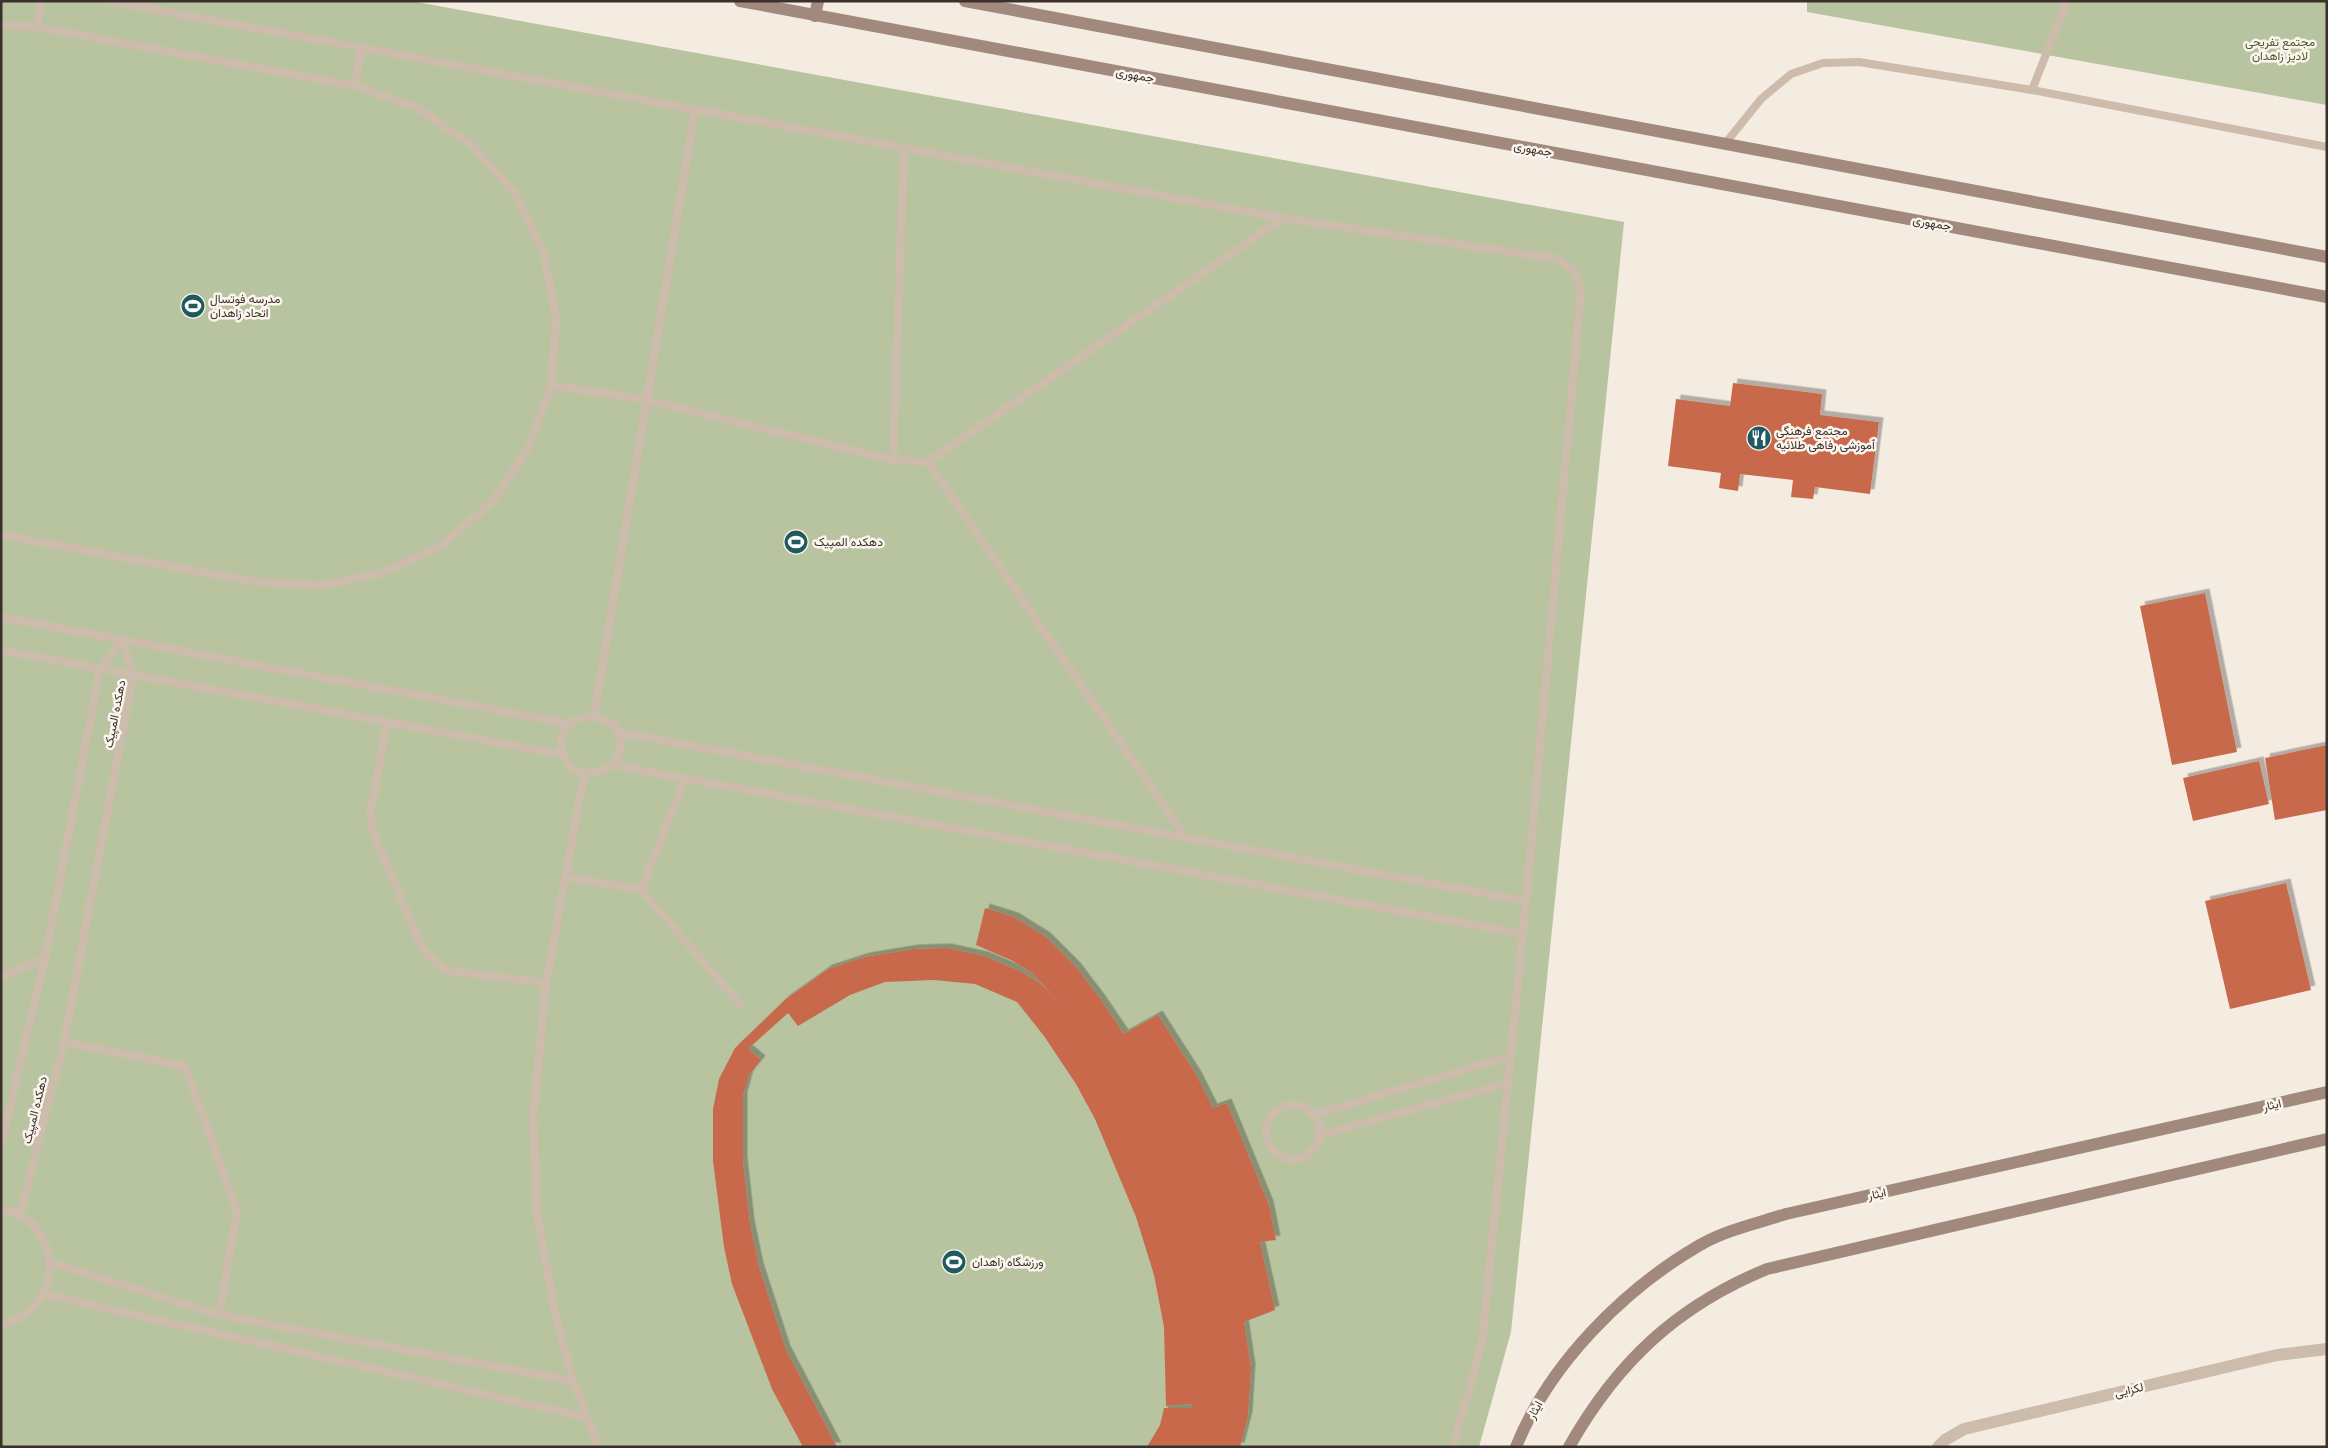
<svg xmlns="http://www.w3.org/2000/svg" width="2328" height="1448" viewBox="0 0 2328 1448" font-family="'DM Sans',Vazirmatn,sans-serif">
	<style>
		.green { fill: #b8c4a0 }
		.building { fill: #c8694b; filter: url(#shadow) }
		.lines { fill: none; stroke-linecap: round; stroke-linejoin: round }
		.lane { stroke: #cdbbac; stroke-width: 8 }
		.street { stroke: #cdbbac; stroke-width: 12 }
		.secondary { stroke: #a18a7d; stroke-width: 12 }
		.labels { text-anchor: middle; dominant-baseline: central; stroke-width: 5; stroke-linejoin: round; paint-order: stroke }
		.park-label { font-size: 12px; fill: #4a5a2e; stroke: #fbf5ee }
		.street-label { font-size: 12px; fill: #3b302b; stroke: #fbf5ee }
		.poi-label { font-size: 12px; fill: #3b302b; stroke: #fbf5ee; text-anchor: start }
	</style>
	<defs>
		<filter id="shadow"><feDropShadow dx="4.5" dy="-4.5" stdDeviation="0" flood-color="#0004"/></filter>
	</defs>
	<rect width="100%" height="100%" fill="#f4ebe1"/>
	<!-- green -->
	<g class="green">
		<path d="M1,1h410l1213,221 -113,1110 -32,115h-1478z"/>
		<path d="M1807,1h520v104l-520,-93z"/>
	</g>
	<!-- building -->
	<g class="building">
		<path d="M1733,383l89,11 -2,21 59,7 -9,72 -55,-7 -2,12 -22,-2 2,-17 -53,-6 -2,17 -19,-3 2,-15 -53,-7 8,-67 54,7z"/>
		<path d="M2205,593l32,159 -65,13 -32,-159z"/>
		<path d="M2327,745v65l-52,10 -10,-62z"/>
		<path d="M2259,761l10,43 -76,17 -10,-43z"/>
		<path d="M2286,883l25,107 -81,19 -25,-108z"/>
		<path d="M985,908l29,9 32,20 30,30 25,33 23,34 34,-19 39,61 16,32 14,-5 42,102 7,35 -16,2 15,68 -31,12 7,46 -3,48 -8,31h-93l13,-22 4,-17h28v-4l-26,2 -2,-79 -10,-52 -18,-58 -41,-98 -19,-35 -32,-48 -27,-34 -42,-18 -41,-4 -49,2 -35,13 -52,31 -10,-13 -40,36 13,11 -12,15 -6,21v65l7,63 9,43 27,83 51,97h-34l-31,-58 -40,-105 -8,-37 -11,-86v-52l6,-30 16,-31 51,-49 42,-30 37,-12 49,-8 33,-1 37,8 38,16 19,12 19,19 -28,-30 -19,-12 -37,-16z"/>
	</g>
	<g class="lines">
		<!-- lane -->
		<g class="lane">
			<path d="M108,1l1175,217 275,41 18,14 5,19 -55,609 -44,441 -29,105"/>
			<path d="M1,25l36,2 318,59 63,22 54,37 44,50 28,59 12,65 -5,66 -22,62 -37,55 -50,43 -60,28 -65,13 -66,-5 -250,-46"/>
			<path d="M37,27l5,-26"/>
			<path d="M355,86l6,-38"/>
			<path d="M2032,90l35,-89"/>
			<path d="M1724,145l37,-46 30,-25 32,-11 36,-1 173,28 295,57"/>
			<path d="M551,385l96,15 246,60 35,2 355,-244"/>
			<path d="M893,460l11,-312"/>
			<path d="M928,462l258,376"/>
			<path d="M1,617l570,107"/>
			<path d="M1,650l563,105"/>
			<path d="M594,716l101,-606"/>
			<path d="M387,723l-17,91 4,21 49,115 22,20 101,13"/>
			<path d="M618,732l908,169"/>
			<path d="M613,765c37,-57 -67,-66 -50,-11 8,25 33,22 50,11l910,169"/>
			<path d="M584,774l-38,209 -13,136 4,94 17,95 19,73 26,66"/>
			<path d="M566,877l75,13 44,-112"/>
			<path d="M641,890l99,114"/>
			<path d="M1,977l44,-19"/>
			<path d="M64,1042l121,24 52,145 -18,104"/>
			<circle cx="1293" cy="1132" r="27"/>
			<path d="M1313,1115l198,-59"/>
			<path d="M1320,1135l188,-52"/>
			<path d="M1,1144l44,-186 55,-289 23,-29"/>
			<path d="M1,1209c66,13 64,101 0,116"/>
			<path d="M20,1215l44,-173 69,-367 -10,-35"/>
			<path d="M50,1262l169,53 354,66"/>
			<path d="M44,1294l542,123"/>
		</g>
		<!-- street -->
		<path class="street" d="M1938,1447l7,-7 19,-11 313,-74 50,-6"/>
		<!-- secondary -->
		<g class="secondary">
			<path d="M740,1l1587,296"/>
			<path d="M965,1l1362,256"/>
			<path d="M815,16l3,-15"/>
			<path d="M1516,1447c33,-83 108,-158 184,-202 26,-15 58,-22 86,-31l541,-122"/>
			<path d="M1569,1447c48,-85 108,-141 198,-178l560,-130"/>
		</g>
	</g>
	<!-- icons -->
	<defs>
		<symbol id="stadium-disc" viewBox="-11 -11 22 22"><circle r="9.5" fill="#1f5a5e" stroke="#fbf5ee"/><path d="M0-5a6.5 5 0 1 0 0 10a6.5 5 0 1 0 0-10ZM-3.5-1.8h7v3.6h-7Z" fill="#fff"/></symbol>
		<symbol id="restaurant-disc" viewBox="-11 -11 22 22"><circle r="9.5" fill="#1f5a5e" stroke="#fbf5ee"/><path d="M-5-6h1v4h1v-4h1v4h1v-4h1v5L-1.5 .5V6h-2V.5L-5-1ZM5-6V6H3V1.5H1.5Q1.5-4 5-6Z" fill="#fff"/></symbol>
	</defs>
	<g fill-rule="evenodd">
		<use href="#stadium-disc" x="179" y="292" width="28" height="28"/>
		<use href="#restaurant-disc" x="1745" y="424" width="28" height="28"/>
		<use href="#stadium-disc" x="782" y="528" width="28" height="28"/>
		<use href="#stadium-disc" x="940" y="1248" width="28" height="28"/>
	</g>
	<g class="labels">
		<!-- park labels -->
		<g class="park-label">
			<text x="2280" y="42">مجتمع تفریحی<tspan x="2280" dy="14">لادیز زاهدان</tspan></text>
		</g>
		<!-- street labels -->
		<g class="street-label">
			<text transform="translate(1135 75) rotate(10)">جمهوری</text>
			<text transform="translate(1533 149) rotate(10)">جمهوری</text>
			<text transform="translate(1932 223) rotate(10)">جمهوری</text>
			<text transform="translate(115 714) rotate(-79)">دهکده المپیک</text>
			<text transform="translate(2272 1105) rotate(-13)">ایثار</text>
			<text transform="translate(35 1110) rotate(-76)">دهکده المپیک</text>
			<text transform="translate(1877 1194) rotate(-12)">ایثار</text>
			<text transform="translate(2129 1390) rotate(-13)">لکزایی</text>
			<text transform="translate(1535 1410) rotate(-61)">ایثار</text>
		</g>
		<!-- poi labels -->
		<g class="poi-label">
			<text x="210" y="299">مدرسه فوتسال<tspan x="210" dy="14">اتحاد زاهدان</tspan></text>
			<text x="1776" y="431">مجتمع فرهنگی<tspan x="1776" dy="14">ٱموزشی رفاهی طلائیه</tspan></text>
			<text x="814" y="542">دهکده المپیک</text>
			<text x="972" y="1262">ورزشگاه زاهدان</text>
		</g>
	</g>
	<!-- border -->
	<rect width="2328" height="1448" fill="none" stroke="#3b302b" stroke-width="5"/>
</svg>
